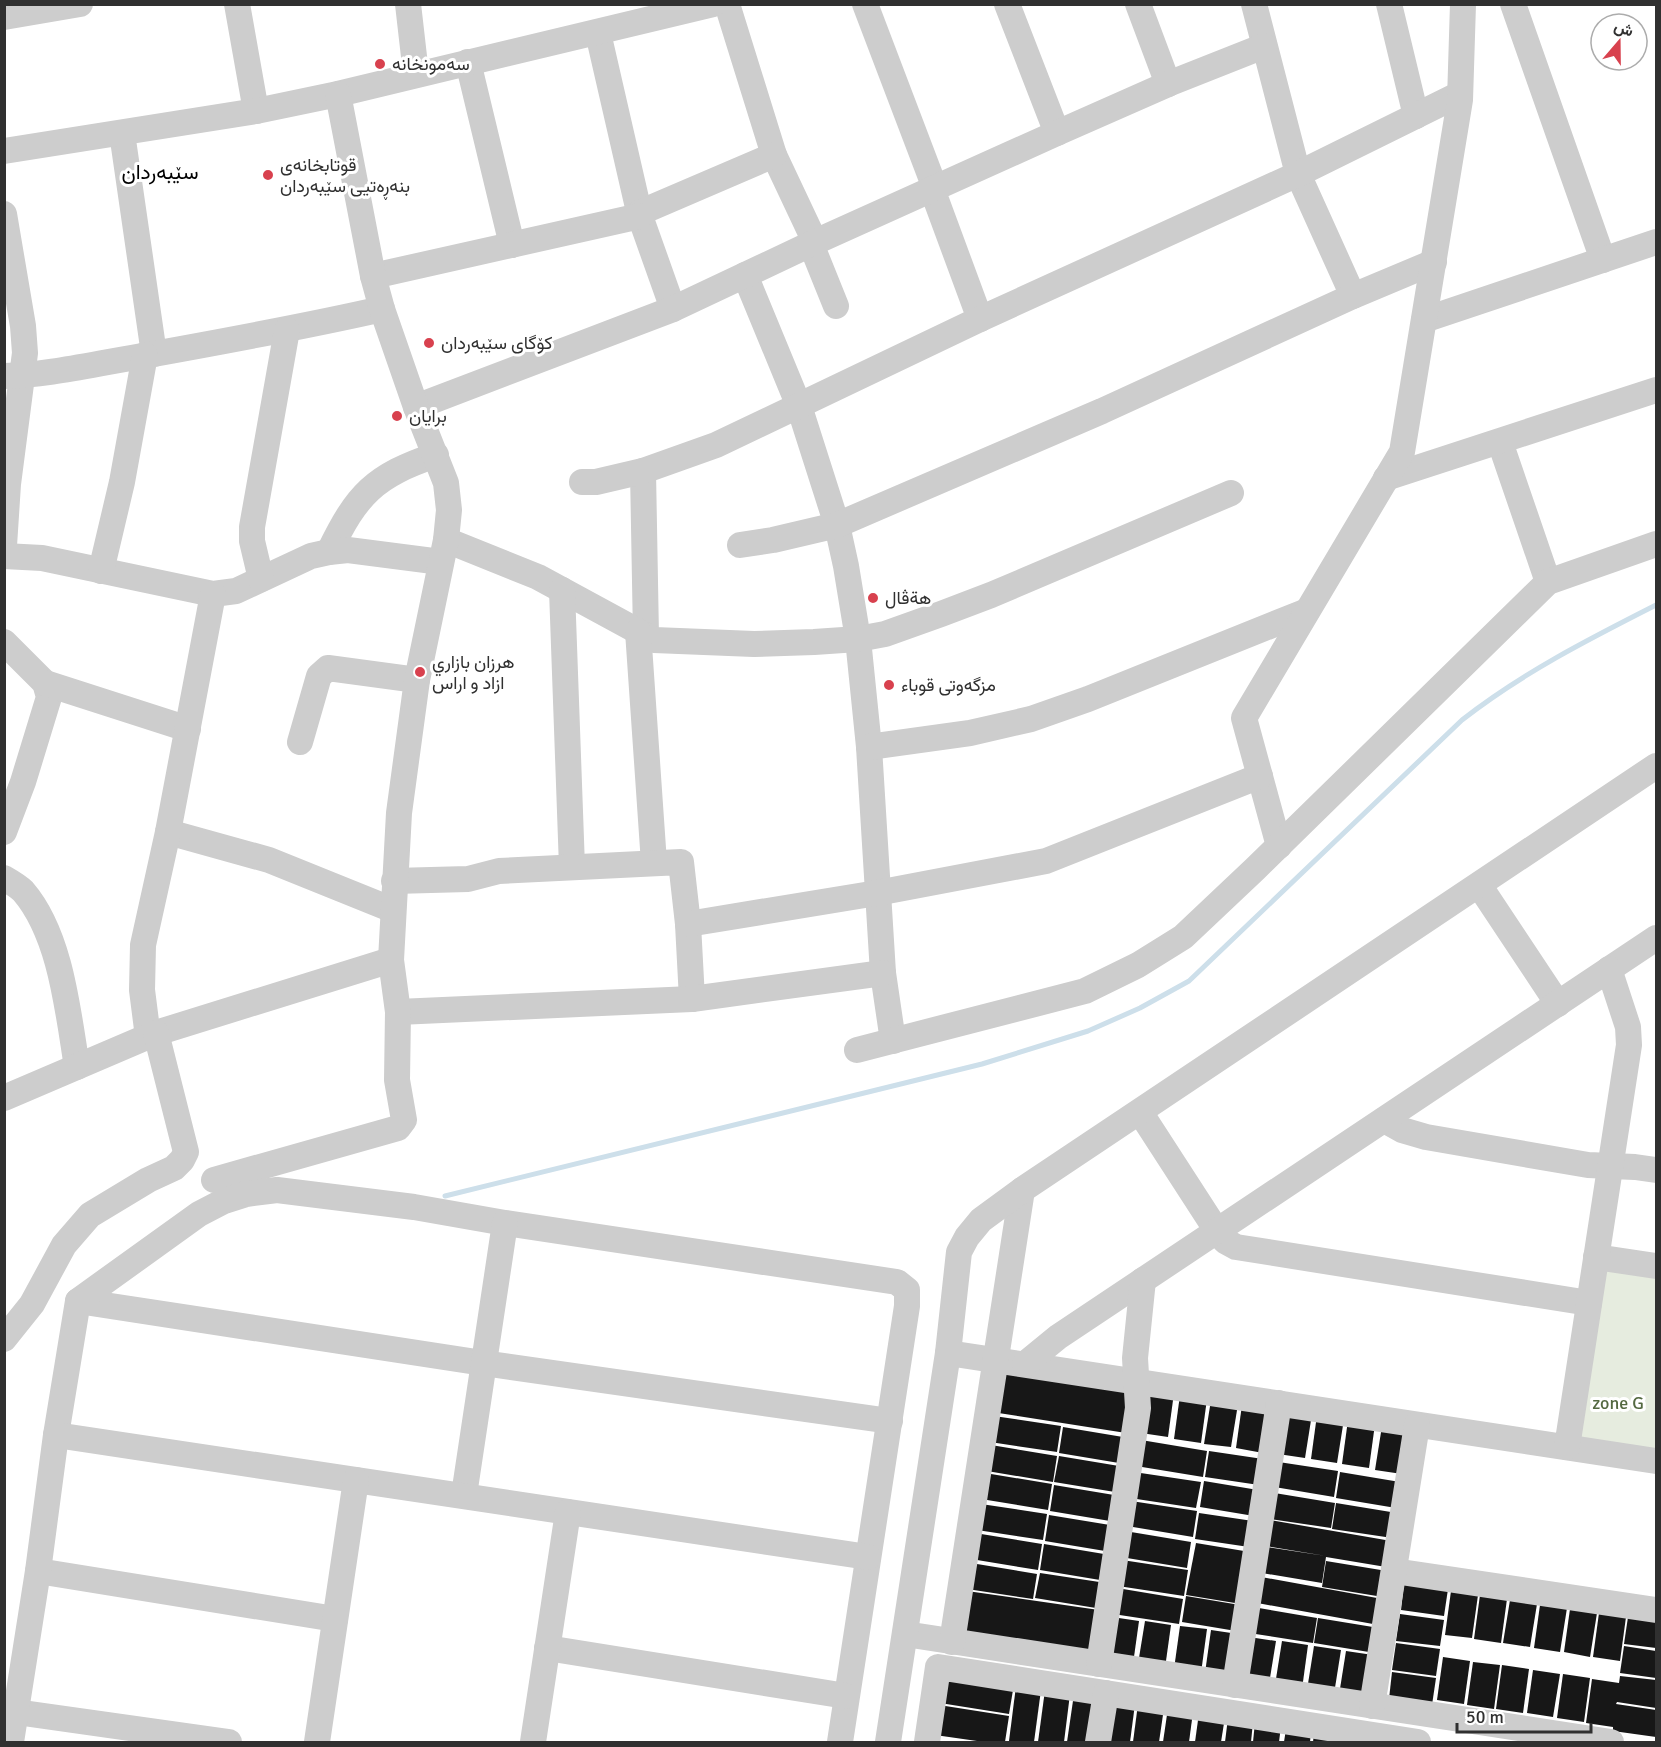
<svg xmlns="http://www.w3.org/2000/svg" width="1661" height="1747" viewBox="0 0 1661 1747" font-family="Signika,Vazirmatn,sans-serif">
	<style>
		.green { fill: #e6ecdf }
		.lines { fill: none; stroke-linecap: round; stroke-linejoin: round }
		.stream { stroke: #cddfea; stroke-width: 5 }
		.building { fill: #171717 }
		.minor { stroke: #cdcdcd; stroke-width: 26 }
		.poi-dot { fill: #d8414e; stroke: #fff; stroke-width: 2 }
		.labels { text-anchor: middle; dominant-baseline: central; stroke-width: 6; stroke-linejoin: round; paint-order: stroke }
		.poi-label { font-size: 18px; fill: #303030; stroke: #fff; text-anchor: start }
		.park-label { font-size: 18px; fill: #546941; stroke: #fff }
		.quarter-label { font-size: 21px; fill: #000; stroke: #fff }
	</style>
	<rect width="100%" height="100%" fill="#fff"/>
	<!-- green -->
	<path class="green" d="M1602,1265l54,9v178l-81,-13z"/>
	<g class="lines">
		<!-- stream -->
		<path class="stream" d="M445,1196l537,-132 106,-33 52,-23 49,-27 273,-261c60,-47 127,-81 194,-115"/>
	</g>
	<!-- building -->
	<g class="building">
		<path d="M999,1367l134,20 -7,46 -134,-21z"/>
		<path d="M1148,1390l26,3 -6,44 -27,-4z"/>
		<path d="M1180,1395l27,4 -6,44 -27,-4z"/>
		<path d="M1211,1400l27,4 -7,43 -27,-3z"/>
		<path d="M1242,1405l27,4 -6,44 -27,-5z"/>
		<path d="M1285,1410l27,4 -7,44 -27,-4z"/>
		<path d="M1317,1415l27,4 -7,44 -26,-4z"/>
		<path d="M994,1416l67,10 -4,26 -67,-10z"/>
		<path d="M1348,1420l27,4 -6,44 -27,-4z"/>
		<path d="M1382,1426l27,4 -7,44 -27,-4z"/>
		<path d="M1063,1427l66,11 -4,26 -66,-11z"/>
		<path d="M1141,1440l66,11 -4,26 -67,-11z"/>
		<path d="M991,1445l66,11 -4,26 -66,-11z"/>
		<path d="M1209,1451l54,8 -4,26 -54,-8z"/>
		<path d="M1059,1456l66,11 -4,26 -67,-11z"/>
		<path d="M1272,1461l66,10 -4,26 -66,-11z"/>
		<path d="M1134,1472l67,10 -5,26 -66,-10z"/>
		<path d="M1340,1472l66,11 -4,26 -66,-11z"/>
		<path d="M985,1473l67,11 -4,26 -67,-11z"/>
		<path d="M1204,1481l54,9 -4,26 -54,-9z"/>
		<path d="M1054,1485l66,11 -4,26 -66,-11z"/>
		<path d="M1268,1492l67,11 -4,25 -67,-10z"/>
		<path d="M1131,1501l66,10 -4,26 -66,-11z"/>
		<path d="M1336,1503l67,11 -4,25 -67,-10z"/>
		<path d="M981,1504l66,10 -4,26 -66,-10z"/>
		<path d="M1199,1513l54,8 -4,26 -54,-8z"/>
		<path d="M1049,1515l67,11 -5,26 -66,-11z"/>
		<path d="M1264,1519l133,23 -5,26 -66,-11 -4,26 -66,-11 4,-26 66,10 -66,-11z"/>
		<path d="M1125,1531l66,11 -4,26 -66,-11z"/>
		<path d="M975,1533l67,11 -4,26 -67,-11z"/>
		<path d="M1196,1543l54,9 -9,52 -55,-9z"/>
		<path d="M1044,1544l66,11 -4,26 -66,-11z"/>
		<path d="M1122,1560l66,10 -4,26 -66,-10z"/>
		<path d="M1326,1561l67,11 -4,26 -67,-11z"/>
		<path d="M971,1563l66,11 -4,25 -66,-10z"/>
		<path d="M1040,1573l66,10 -4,26 -67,-11z"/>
		<path d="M1256,1576l132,24 -4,26 -132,-24z"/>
		<path d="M1404,1584l44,5 -4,27 -43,-6z"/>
		<path d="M1117,1588l66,11 -4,25 -66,-10z"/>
		<path d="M967,1591l132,19 -6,46 -68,-9 1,-8 -2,9 -65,-10z"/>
		<path d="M1451,1591l27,4 -6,43 -27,-3z"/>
		<path d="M1480,1595l27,4 -6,44 -27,-4z"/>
		<path d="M1186,1596l54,9 -4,26 -54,-9z"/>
		<path d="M1510,1600l27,4 -7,43 -27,-4z"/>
		<path d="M1540,1605l27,3 -7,44 -26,-4z"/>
		<path d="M1253,1607l64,11 -4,25 -64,-10z"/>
		<path d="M1570,1609l27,4 -7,44 -26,-5z"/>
		<path d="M1599,1613l27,4 -6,44 -27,-4z"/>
		<path d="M1400,1614l44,6 -4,26 -44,-5z"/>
		<path d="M1112,1617l27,4 -6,43 -27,-4z"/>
		<path d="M1628,1617l28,4v27l-32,-4z"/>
		<path d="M1318,1618l61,10 -4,25 -61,-10z"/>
		<path d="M1145,1621l26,4 -6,43 -27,-4z"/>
		<path d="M1180,1626l27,3 -6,44 -27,-4z"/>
		<path d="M1211,1630l27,4 -6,43 -27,-4z"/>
		<path d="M1249,1637l27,4 -7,43 -26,-4z"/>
		<path d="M1282,1641l26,4 -6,44 -27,-4z"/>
		<path d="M1396,1643l44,6 -4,27 -44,-6z"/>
		<path d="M1314,1646l27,4 -7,44 -27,-4z"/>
		<path d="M1624,1646l32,5v27l-36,-5z"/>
		<path d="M1346,1651l27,4 -7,44 -27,-4z"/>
		<path d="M1443,1657l27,4 -6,43 -27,-4z"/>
		<path d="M1473,1662l27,3 -6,44 -27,-4z"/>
		<path d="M1502,1665l27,4 -6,44 -27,-4z"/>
		<path d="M1533,1670l27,4 -7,43 -26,-4z"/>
		<path d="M1392,1672l44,6 -4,27 -43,-6z"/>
		<path d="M944,1673l70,11 -5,30 -69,-11z"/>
		<path d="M1563,1674l27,4 -6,44 -27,-4z"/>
		<path d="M1620,1676l36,4v28l-39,-6 -1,2 40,6v27l-43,-6v-4l-27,-4 6,-44 27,4z"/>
		<path d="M1016,1686l25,4 -7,52 -25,-1z"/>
		<path d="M1045,1690l25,4 -6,48h-26z"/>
		<path d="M1074,1694l25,4 -6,44h-26z"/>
		<path d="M1109,1700l26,4 -5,38h-26z"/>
		<path d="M1138,1704l26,4 -5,34h-26z"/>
		<path d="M939,1705l70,11 -4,26h-21l-49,-7z"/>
		<path d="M1168,1708l25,4 -4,30h-26z"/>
		<path d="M1199,1713l26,4 -4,25h-26z"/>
		<path d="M1228,1718l25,4 -2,20h-26z"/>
		<path d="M1255,1722l26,4 -2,16h-26z"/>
		<path d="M1286,1729l25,3 -1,10h-26z"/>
		<path d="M1314,1733l25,9h-26z"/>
	</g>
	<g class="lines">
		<!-- minor -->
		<g class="minor">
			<path d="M237,4l19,107"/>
			<path d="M408,4l8,70"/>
			<path d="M727,4l47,151 41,87"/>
			<path d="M865,4l70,184"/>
			<path d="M1007,4l50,129"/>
			<path d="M1138,4l30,80"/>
			<path d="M1254,4l44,170 55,122"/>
			<path d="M1389,4l27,112"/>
			<path d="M1513,4l90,256"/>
			<path d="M4,17l76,-13"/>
			<path d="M598,33l42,183 33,93"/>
			<path d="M468,62l44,183"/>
			<path d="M122,133l32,221"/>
			<path d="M4,151l252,-40 82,-17 375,-90"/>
			<path d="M932,189l48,130"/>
			<path d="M639,213l135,-58"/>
			<path d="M4,214l19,112 2,27 -17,131 -4,62"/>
			<path d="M811,244l25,62"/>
			<path d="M745,275l54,131 38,119 9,41 12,73 11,108 14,226 10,68"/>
			<path d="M373,276l267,-60"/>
			<path d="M1424,320l232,-78"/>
			<path d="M4,376c43,-1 85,-11 127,-18 84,-15 168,-30 251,-49"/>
			<path d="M416,407l257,-98 142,-67 242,-109 111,-49 96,-38"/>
			<path d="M1500,442l48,140"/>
			<path d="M643,471l3,165"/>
			<path d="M1386,478l270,-88"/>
			<path d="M582,482h14l47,-11 73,-26 264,-126 318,-145 162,-80"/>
			<path d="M446,540l92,37 116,63 100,4 60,-2 44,-3 27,-5 56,-20 50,-19 240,-102"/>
			<path d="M740,545l33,-5 64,-15 265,-114 251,-115 81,-34"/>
			<path d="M329,552c28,-58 45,-76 107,-97"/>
			<path d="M4,556l38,2 171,36 23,-3 75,-35 18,-4 19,-2 93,12"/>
			<path d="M101,571l21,-89 23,-127"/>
			<path d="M261,579l-9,-38v-14l35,-197"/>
			<path d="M562,590l10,277"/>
			<path d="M638,631l16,232"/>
			<path d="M4,642l41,41 4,14 -26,85 -19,50"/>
			<path d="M45,683l143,46"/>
			<path d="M300,742l19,-66 9,-8 89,12"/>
			<path d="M869,747l101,-14 61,-14 57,-20 219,-88"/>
			<path d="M168,832l101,28 124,50"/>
			<path d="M1279,846l-35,-128 158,-266 58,-352 3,-96"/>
			<path d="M4,878c7,4 14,8 19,13 38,44 45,121 54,176"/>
			<path d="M394,881l74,-2 31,-8 182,-9 7,62 4,75"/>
			<path d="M1479,885l79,119"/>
			<path d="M688,924l189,-31 169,-32 214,-85"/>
			<path d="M398,1012l294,-13 191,-26"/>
			<path d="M148,1037l-6,-47 1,-45 25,-113 45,-238"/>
			<path d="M857,1050l228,-59 53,-26 45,-28 72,-68 293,-287 108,-38"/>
			<path d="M4,1098l152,-65 235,-73"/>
			<path d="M1140,1112l77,119 8,10 11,6 353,56"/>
			<path d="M1384,1120l18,10 24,7 162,28 47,2 21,3"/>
			<path d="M214,1180l184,-52 6,-8 -7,-40 1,-68 -7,-52 8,-147 18,-133 29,-140 3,-30 -3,-27 -30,-76 -34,-98 -9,-33 -35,-182"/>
			<path d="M1596,1257l60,9"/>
			<path d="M78,1301l405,62 407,58"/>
			<path d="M4,1339l28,-35 32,-59 26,-30 58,-35 26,-12 8,-8 4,-8 -30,-119"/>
			<path d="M948,1353l708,108"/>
			<path d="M1025,1364l33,-27 598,-399"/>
			<path d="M56,1435l22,-134 121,-87 25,-13 22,-7 31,-4 137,17 91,16 392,59 10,8v16l-67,436"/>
			<path d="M1567,1447l62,-402 -1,-18 -19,-58"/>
			<path d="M464,1495l41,-272"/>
			<path d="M38,1571l297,48"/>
			<path d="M1394,1571l262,39"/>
			<path d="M905,1634l706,108"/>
			<path d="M952,1642l70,-452"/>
			<path d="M547,1648l299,48"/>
			<path d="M1099,1664l39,-256 -3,-50 8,-78"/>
			<path d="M1235,1685l44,-282"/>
			<path d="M1372,1706l45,-281"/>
			<path d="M16,1712l213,30"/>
			<path d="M11,1742l27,-171 18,-136 812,122"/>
			<path d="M317,1742l39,-262"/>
			<path d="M533,1742l35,-230"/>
			<path d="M888,1742l60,-389 11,-101 8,-15 14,-17 41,-30 634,-424"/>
			<path d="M927,1742l11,-75 480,75"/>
			<path d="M1098,1742l8,-49"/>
		</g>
	</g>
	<!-- markers -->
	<g class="poi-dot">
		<circle cx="380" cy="64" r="6"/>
		<circle cx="268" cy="175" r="6"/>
		<circle cx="429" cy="343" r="6"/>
		<circle cx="397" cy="416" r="6"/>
		<circle cx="873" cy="598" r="6"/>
		<circle cx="420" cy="672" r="6"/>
		<circle cx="889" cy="685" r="6"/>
	</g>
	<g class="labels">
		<!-- poi labels -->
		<g class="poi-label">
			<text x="392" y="64">سەمونخانە</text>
			<text x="280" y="165">قوتابخانەی<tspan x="280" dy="21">بنەڕەتیی سێبەردان</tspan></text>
			<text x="441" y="343">کۆگای سێبەردان</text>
			<text x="409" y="416">برايان</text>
			<text x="885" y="598">هةڤال</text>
			<text x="432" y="662">هرزان بازاري<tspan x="432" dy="21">ازاد و اراس</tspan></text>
			<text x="901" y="685">مزگەوتی قوباء</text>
		</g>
		<!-- park labels -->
		<g class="park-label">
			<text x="1618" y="1403">zone G</text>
		</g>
		<!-- quarter labels -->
		<g class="quarter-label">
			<text x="160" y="172">سێبەردان</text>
		</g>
	</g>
	<!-- border -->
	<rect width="1661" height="1747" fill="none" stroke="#303030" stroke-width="12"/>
	<!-- north arrow -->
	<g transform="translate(1619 42) rotate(20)"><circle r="28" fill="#ffffff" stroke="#acacac" stroke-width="1.5"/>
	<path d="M0-4.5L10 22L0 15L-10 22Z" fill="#d8414e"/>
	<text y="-9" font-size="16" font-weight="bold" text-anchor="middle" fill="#303030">ش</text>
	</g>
	<!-- scale -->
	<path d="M1457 1723v9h134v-9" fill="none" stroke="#303030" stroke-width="3"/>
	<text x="1466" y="1723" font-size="18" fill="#303030" stroke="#ffffff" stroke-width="4.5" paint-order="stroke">50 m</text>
</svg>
